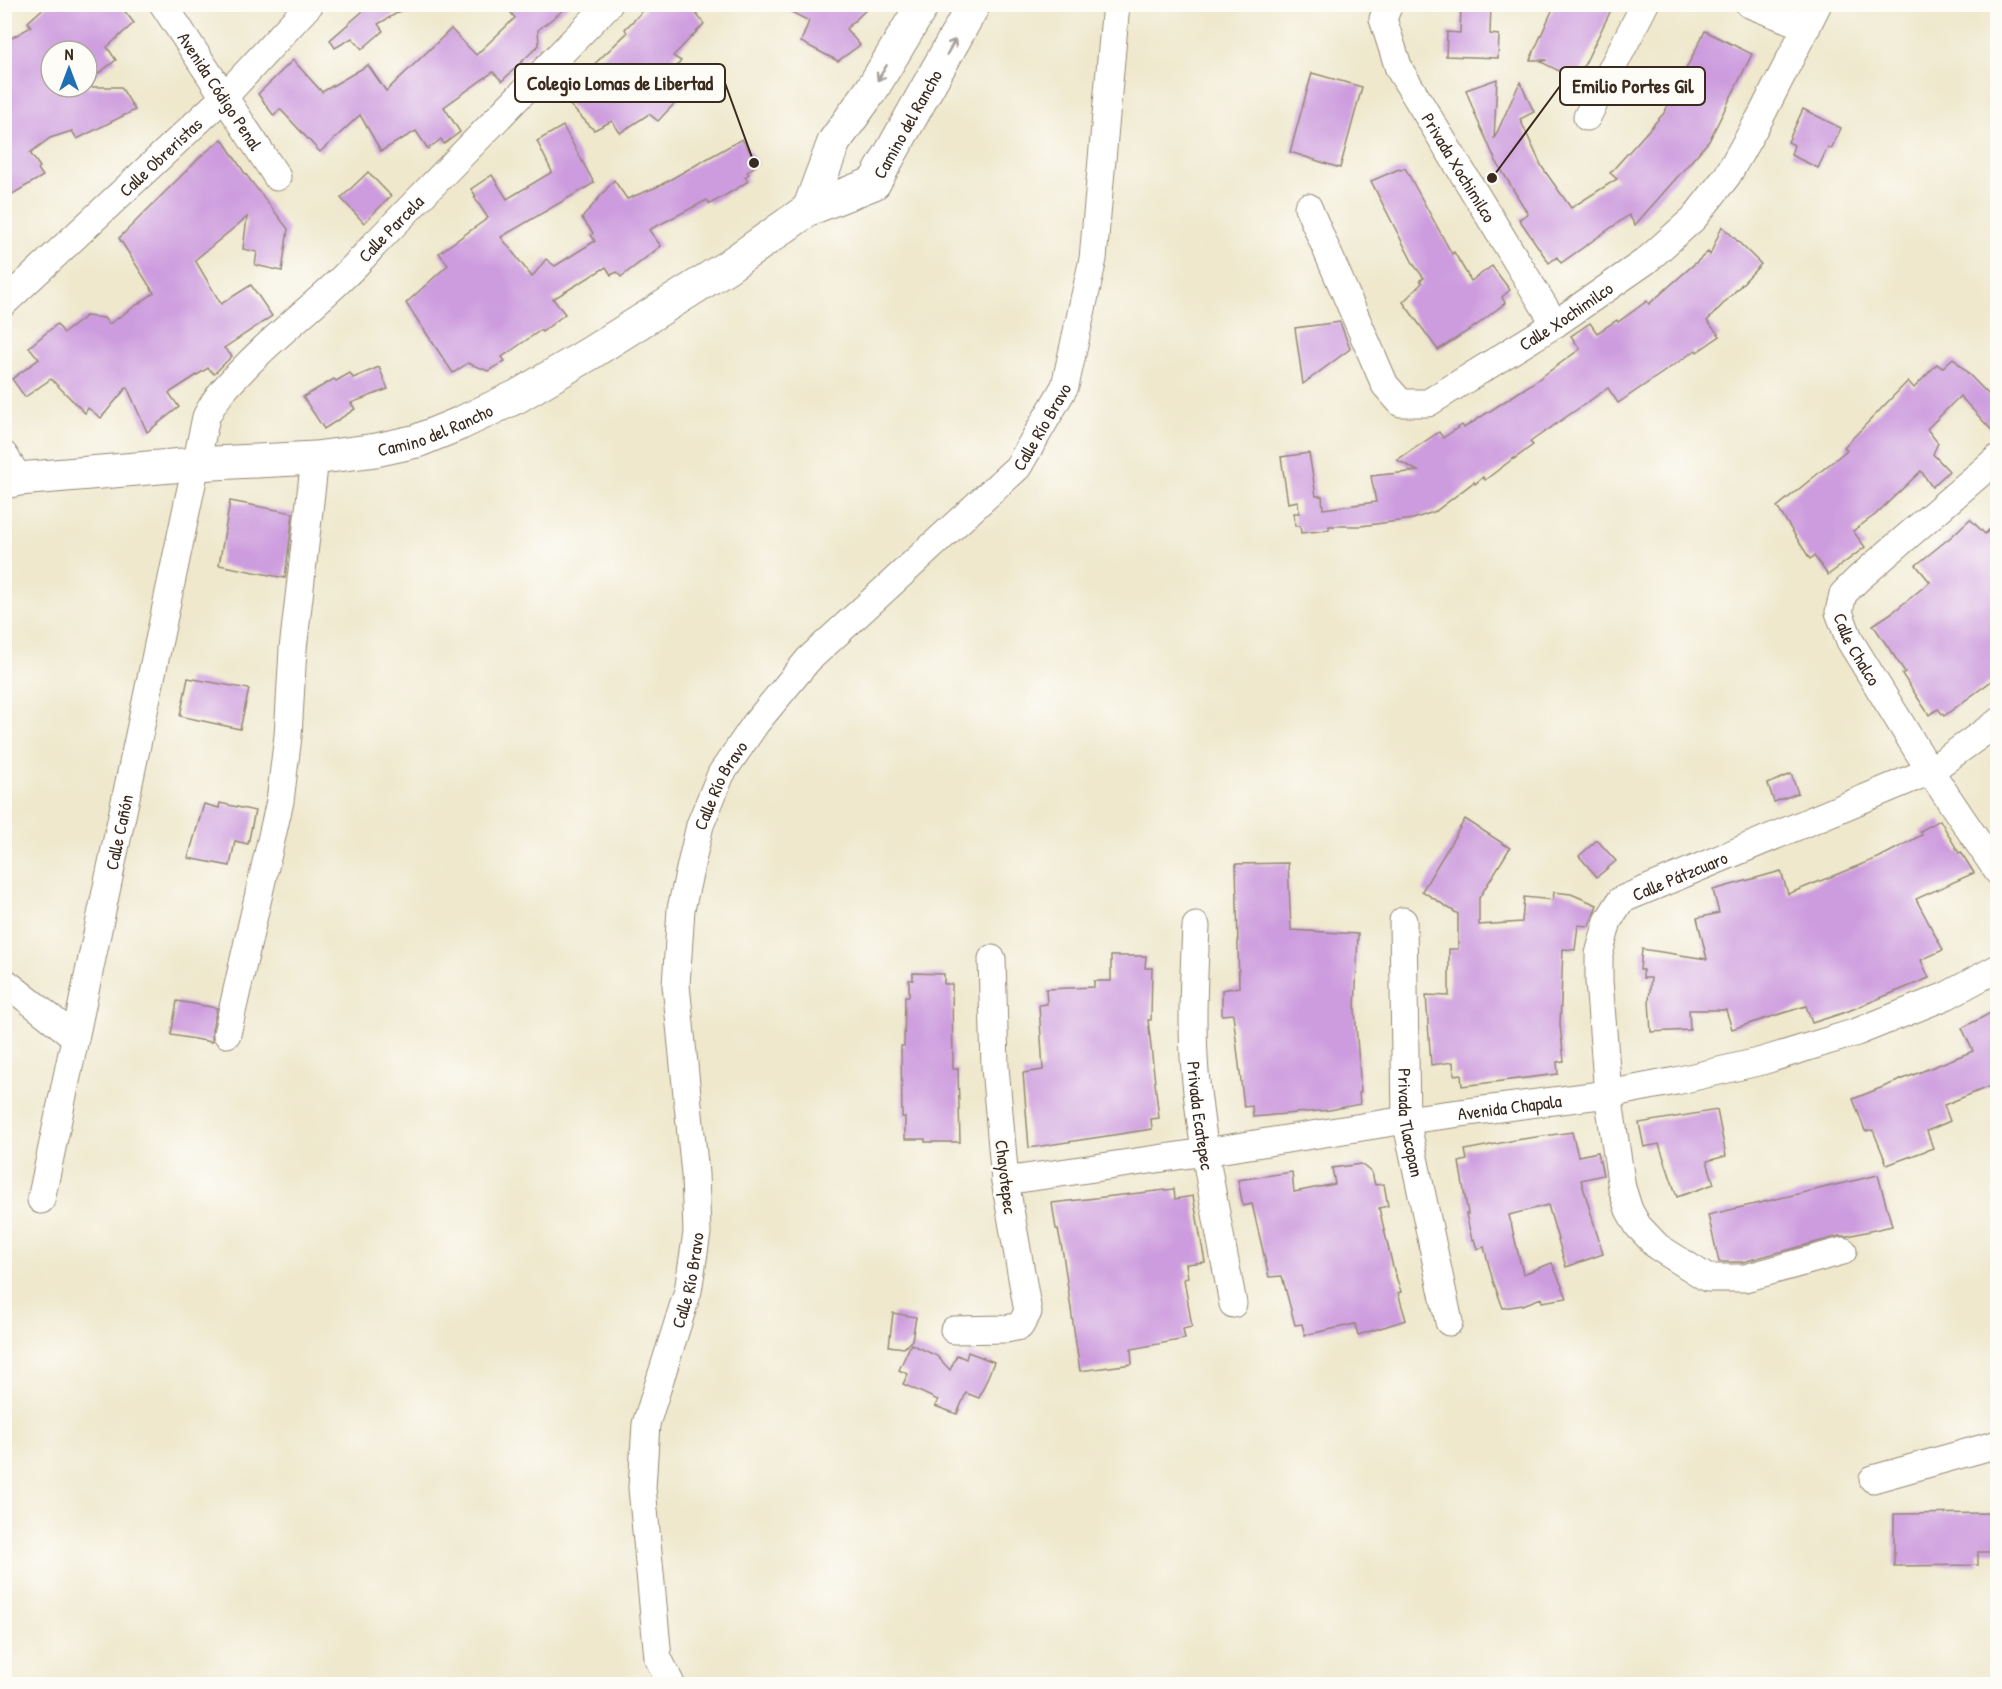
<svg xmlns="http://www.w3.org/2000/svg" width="2002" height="1689" viewBox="0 0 2002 1689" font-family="'Patrick Hand',sans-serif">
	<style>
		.building { fill: #cd9cde }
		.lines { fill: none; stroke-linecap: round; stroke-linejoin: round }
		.minor-casing { stroke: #958976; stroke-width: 29 }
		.secondary-casing { stroke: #958976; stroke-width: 35 }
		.minor { stroke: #fff; stroke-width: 27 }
		.secondary { stroke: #fff; stroke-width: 33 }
		.oneway { stroke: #a79f9a }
		.labels { text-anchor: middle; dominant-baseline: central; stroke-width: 6; stroke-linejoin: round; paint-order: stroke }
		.street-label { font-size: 18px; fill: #3b2a1e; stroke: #fdfcf7 }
		.leader { fill: none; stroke: #3b2a1e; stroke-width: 2 }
		.callout-dot { fill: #3b2a1e; stroke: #fdfcf7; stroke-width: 2 }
		.callout { fill: #fdfcf7; stroke: #3b2a1e; stroke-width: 2 }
		.callout-label { font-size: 20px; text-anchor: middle; font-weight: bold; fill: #3b2a1e }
	</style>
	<rect width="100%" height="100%" fill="#fdfcf7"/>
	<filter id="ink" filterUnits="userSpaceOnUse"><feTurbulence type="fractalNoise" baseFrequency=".0167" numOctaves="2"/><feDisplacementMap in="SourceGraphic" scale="12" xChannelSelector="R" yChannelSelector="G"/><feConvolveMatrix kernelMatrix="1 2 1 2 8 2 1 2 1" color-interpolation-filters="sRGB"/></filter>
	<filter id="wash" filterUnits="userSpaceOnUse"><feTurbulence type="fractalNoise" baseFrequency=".008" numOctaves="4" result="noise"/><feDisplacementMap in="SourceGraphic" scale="24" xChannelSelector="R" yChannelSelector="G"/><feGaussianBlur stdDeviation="1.35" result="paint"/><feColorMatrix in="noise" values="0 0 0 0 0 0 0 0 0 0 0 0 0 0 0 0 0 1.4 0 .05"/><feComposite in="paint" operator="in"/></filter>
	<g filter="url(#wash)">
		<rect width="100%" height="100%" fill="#efe8cd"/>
		<g id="blocks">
			<!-- building -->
			<g class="building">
				<path d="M48,4h71l15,19 -27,24 9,13 -29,22v-31h-36v36h70l14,23 -58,29 -5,-8 -22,7 -20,15 10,14 -2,2 5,7 -39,23v-157l27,-15 -3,-5z"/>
				<path d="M371,4h42l-35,20 5,7 -21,18 -10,-11 -17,10 -5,-8z"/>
				<path d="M504,4h67l-33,26 1,15 -37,36 -9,-9 -49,35 16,25 -16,12 -3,-5 -13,10 -12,-18 -35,20 -21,-36 -40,37 -40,-43 -6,7 -16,-22 35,-34 29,32 46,-27 18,26 65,-62 25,26 39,-37z"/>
				<path d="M650,4h39l15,20 -31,32 8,5 -7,9 14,19 -30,32 -9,-7 -29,19 -8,-12 -18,9 -33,-34 22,-23 1,1 43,-41 -2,-4z"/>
				<path d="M776,4h96l-26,25 14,16 -22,16 -37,-19 8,-21z"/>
				<path d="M1461,4h30l-1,30 9,1 -1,23 -52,-2 1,-24 13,1z"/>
				<path d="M1555,4h59l-37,76 -36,-18 6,-2h-17z"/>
				<path d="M1705,31l47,23 -43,87 -74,84 -6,-10 -68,48 -4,-6 -8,6 -30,-44 9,-5 -32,-53 -20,-44 -10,-27 31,-11 -3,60 26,-57 14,30 -14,7 22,48 29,41 46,-29 -7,-6 54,-60z"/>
				<path d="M1312,73l50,14 -22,81 -50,-16z"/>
				<path d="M1803,109l38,19 -10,21 -3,-2 -10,21 -27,-13 3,-10 -6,-3z"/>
				<path d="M563,126l31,57 -93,54 31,40 14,-18 9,7 40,-25 -4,-6 2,-2 -11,-15 32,-38 13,19 30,-12 85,-48 16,25 -11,8 2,2 -4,3 3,4 -12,8 -26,15 -3,-4 -58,30 12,16 -40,31 -4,-5 -6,3 -5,-8 -53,32 12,15 -23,18 -1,-2 -39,27 3,4 -17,10 -20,-8 -15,10 -47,-70 42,-38 -9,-12 49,-35 -14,-21 2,-1 -5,-7 21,-14 15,24 45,-27 -15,-31z"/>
				<path d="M222,139l22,33 44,57 -6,42 -27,-6 2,-13 -14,-3 4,-32 -52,43 26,44 30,-19 21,31 -48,32 8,8 -18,18 -6,-6 -39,25 10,14 -32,25 -20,-45 -26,31 -13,-10 -3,5 -34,-34 -26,18 -13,-18 27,-20 -10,-12 28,-23 7,9 22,-17 18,2 5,6 45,-31 -35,-55 83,-83z"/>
				<path d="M1405,168l47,86 2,-2 17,29 21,-15 18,24 -8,7 3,6 -28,22 -39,25 -35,-48 19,-19 -2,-3 4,-2 -10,-13 -43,-84 28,-12 1,1z"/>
				<path d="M368,172l23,24 -27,27 -23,-25z"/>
				<path d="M1722,226l39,38 -54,57 13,15 -23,16 -1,-2 -78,53 -10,-15 -78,54 3,3 -19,14v-1l-29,22 -2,-3 -8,7 -1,-2 -38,29 -23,8 -52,7h-32v4l-28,3 -1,-7h-5l-1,-13h5l-1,-12 -10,2 -7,-46 28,-4 7,43h6l1,13 53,-7 -5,-26 47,-5 -21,-11 42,-28 4,6 19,-13 2,3 69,-45 47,-34 -9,-13 19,-13 7,10 20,-13 1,2 29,-21 2,3 59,-52 2,3z"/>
				<path d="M1340,322l10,27 -47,35 -8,-56z"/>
				<path d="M1953,358l45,46v33l-38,-41 -33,33 11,14 -5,11 16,17 -17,16 -11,-16 -46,44 -22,16 12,16 -37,28 -14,-19 -4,3 -33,-52 70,-57 -3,-3 64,-66 6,7 23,-24 5,4z"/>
				<path d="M379,367l9,22 -37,14 4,6 -31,20 -21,-32 31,-18 2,2 14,-8 3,5z"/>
				<path d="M230,501l63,12 -8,65 -66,-13z"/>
				<path d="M1970,519l15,15 13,-13v155l-54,40 -6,-7 -9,6 -27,-41 3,-2 -32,-47 20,-13 37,-30 -14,-17 36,-29z"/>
				<path d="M188,678l61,11 -9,40 -60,-13z"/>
				<path d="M1791,774l7,19 -24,9 -6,-18z"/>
				<path d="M220,803l35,8 -7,33 -13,-3 -5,25 -42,-8 16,-54 15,4z"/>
				<path d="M1465,819l45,29 -31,50v27l43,-3 2,-25 29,3 1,-8 17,2 26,11 -8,21 -11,-1 -3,25 -12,-1 -3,76 4,36 -7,1 1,12 -96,12 -1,-12 -7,1 -1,-13 -22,3 -5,-70 23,1v-47h9v-35l-36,-23z"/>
				<path d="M1940,820l19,33 2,-1 13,21 -58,26 27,51 -22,10 8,18 -83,34 -34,11 -6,-17 -74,23 -6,-19h-37l1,20 -39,2 -2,-31 2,-23h-8v-8h-3l2,-21 65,10 -10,-41 22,-5 -6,-23 68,-19 7,23 92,-37 42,-22 -2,-4z"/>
				<path d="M1597,840l19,21 -19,16 -18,-21z"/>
				<path d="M1288,863l3,67 67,4 -3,77 6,81 -2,1 1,11 -30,6 -77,7 -1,-11 -8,1 -11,-93 -11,1v-25l17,-3 -3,-123z"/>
				<path d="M1111,956h35l-1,12h7l-1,52h-3l11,98 -8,1 1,10 -123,19 -6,-75 20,-3 -4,-65 8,-1 -1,-15 48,-2v-6h17z"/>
				<path d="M913,973l31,1v10h8l1,85h5l2,73h-35v-3h-20v-22h-3l-1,-71h3l1,-50h4v-16h4z"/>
				<path d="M177,1001l40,7 -5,22v12l-41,-7z"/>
				<path d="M1998,1009v74l-54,22 6,16 -23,10 6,17 -46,17 -14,-35 -8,1 -12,-32 120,-48 -11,-23z"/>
				<path d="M1717,1110l9,46 -19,5 7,23 -37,13 -18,-53 -15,3 -5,-24z"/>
				<path d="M1572,1132l6,24 20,-4 5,23 -22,5 22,74 -37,13 -18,-62 -39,10 14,59 29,-11 15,35 -25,4 -1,-4 -18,7 -20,3 -10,-27 -9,-34 -7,2 -3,-10 -2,1 -6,-26h2l-9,-52 8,-2 -2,-10 51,-10z"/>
				<path d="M1361,1164l11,9 3,12 9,-1 4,22 -9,2 14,59 8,25 -3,1 8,27 -48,15 -3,-11 -50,11 -3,-11 -7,1 -13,-49 -13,1 -17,-73 -9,2 -5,-26 54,-8 2,20 41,-8 -3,-16z"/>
				<path d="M1878,1175l14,51 -44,10h-9l-96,26h-24l-11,-47z"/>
				<path d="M1174,1189l1,10 18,-3 12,66 -19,2 2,14 -4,1 8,48 -9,2 2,10 -54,10 1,15 -52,7 -17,-117 -5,-25h-2l-4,-26z"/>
				<path d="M893,1313l23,4 -4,23 -8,8 -15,-2z"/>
				<path d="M911,1344l26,12 13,14 7,-15 9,4 2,-7 26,10 -15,36 -13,-5 -9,21 -22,-8 3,-6 -35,-16 5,-10 -9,-4z"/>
				<path d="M1998,1513v39h-20v13l-84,1v-52z"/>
			</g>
		</g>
	</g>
	<g filter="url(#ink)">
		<use href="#blocks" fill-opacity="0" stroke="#958976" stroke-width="1.5"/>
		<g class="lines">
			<defs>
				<g id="minor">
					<path id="s1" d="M163,4l114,173"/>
					<path id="s2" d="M1389,4l-6,15 16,50 156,255"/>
					<path d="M1749,4l58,23"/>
					<path d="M1587,117l58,-113"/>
					<path id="s3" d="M1308,207l77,178 16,18h27l127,-79 91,-63 48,-43 33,-42 34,-60 57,-112"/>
					<path id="s4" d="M4,303l220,-206 86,-93"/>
					<path d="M4,455l15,24"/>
					<path id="s5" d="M1998,458l-140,121 -15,15 -4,18 11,29 80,130 68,101"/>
					<path id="s6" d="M1403,921l3,199 43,202"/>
					<path id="s7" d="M1196,926c-2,49 -5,97 -1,146 7,78 24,155 38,232"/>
					<path d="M4,981l71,56"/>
					<path d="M227,1034l53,-233 8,-65 5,-87 22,-191"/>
					<path id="s8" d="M1005,1181l200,-29 201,-32 202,-26 68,-13 86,-20 95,-29 89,-36 52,-28"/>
					<path id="s9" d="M41,1200l165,-783c11,-23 25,-35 43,-54 41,-41 88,-75 125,-118l235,-241"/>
					<path id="s10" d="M1843,1251l-98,27h-38l-49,-31 -20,-21 -9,-16 -7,-22 -14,-94 -9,-113v-27l9,-33 13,-21 309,-129 68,-49"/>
					<path d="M954,1330l52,-1 14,-3 8,-14 -23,-131 -10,-114 -3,-108"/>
					<path d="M1873,1479l125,-35"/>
					<path id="s11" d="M671,1684l-13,-26 -16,-170 4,-64 42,-133 9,-58 -2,-59 -19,-189 5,-76 19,-84 21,-51 35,-51 52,-63 210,-193 47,-81 28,-127 23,-255"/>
				</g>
				<g id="secondary">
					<path d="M809,209l25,-67 38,-53 51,-85"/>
					<path id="s12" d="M4,482l15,-3 176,-15 120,-6 61,-8 41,-9 44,-18 57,-27 71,-42 138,-87 82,-58 65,-26 100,-179"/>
				</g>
			</defs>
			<!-- minor casing -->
			<use href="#minor" class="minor-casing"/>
			<!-- secondary casing -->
			<use href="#secondary" class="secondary-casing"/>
			<!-- minor -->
			<use href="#minor" class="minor"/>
			<!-- secondary -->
			<use href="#secondary" class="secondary"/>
		</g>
		<!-- one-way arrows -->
		<defs><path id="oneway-shaft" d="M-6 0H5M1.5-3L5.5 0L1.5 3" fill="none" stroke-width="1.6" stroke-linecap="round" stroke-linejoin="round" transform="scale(1.5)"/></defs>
		<g class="oneway">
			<use href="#oneway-shaft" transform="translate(951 47) rotate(-61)"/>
			<use href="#oneway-shaft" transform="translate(882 73) rotate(121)"/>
		</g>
	</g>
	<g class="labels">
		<!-- street labels -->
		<g class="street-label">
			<text stroke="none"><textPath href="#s1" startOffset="104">Avenida Código Penal</textPath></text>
			<text stroke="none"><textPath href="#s12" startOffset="1010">Camino del Rancho</textPath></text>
			<text stroke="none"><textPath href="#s4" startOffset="214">Calle Obreristas</textPath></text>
			<text stroke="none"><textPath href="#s2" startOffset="184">Privada Xochimilco</textPath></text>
			<text stroke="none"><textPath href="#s9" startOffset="1065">Calle Parcela</textPath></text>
			<text stroke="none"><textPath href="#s3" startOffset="408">Calle Xochimilco</textPath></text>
			<text stroke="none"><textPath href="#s11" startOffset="1404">Calle Río Bravo</textPath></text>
			<text stroke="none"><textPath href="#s12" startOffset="436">Camino del Rancho</textPath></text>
			<text stroke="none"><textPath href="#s5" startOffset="266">Calle Chalco</textPath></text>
			<text stroke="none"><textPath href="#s11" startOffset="918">Calle Río Bravo</textPath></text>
			<text stroke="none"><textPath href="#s9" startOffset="376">Calle Cañón</textPath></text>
			<text stroke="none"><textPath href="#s10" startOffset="626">Calle Pátzcuaro</textPath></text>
			<text stroke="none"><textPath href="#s8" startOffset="510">Avenida Chapala</textPath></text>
			<text stroke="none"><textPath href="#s7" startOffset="190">Privada Ecatepec</textPath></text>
			<text stroke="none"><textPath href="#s6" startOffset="202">Privada Tlacopan</textPath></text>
			<text transform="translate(1006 1177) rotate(83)">Chayotepec</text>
			<text stroke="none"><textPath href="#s11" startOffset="414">Calle Río Bravo</textPath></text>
		</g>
	</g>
	<!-- callouts -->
	<path class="leader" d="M754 163L725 83M1492 178L1560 86"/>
	<g class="callout-dot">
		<circle cx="754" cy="163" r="6"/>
		<circle cx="1492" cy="178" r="6"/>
	</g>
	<g class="callout">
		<rect x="515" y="64" width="210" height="38" rx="6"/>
		<rect x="1560" y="67" width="145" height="38" rx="6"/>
	</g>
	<g class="callout-label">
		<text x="620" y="90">Colegio Lomas de Libertad</text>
		<text x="1633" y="93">Emilio Portes Gil</text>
	</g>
	<!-- margin -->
	<rect width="2002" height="1689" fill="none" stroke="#fdfcf7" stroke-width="24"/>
	<!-- north arrow -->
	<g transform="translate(69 69)"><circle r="28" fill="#fdfcf7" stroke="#afa8a0" stroke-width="1.5"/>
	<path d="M0-4.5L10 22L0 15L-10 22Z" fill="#1f6fb2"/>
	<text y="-9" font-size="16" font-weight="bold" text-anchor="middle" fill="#3b2a1e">N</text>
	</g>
</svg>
